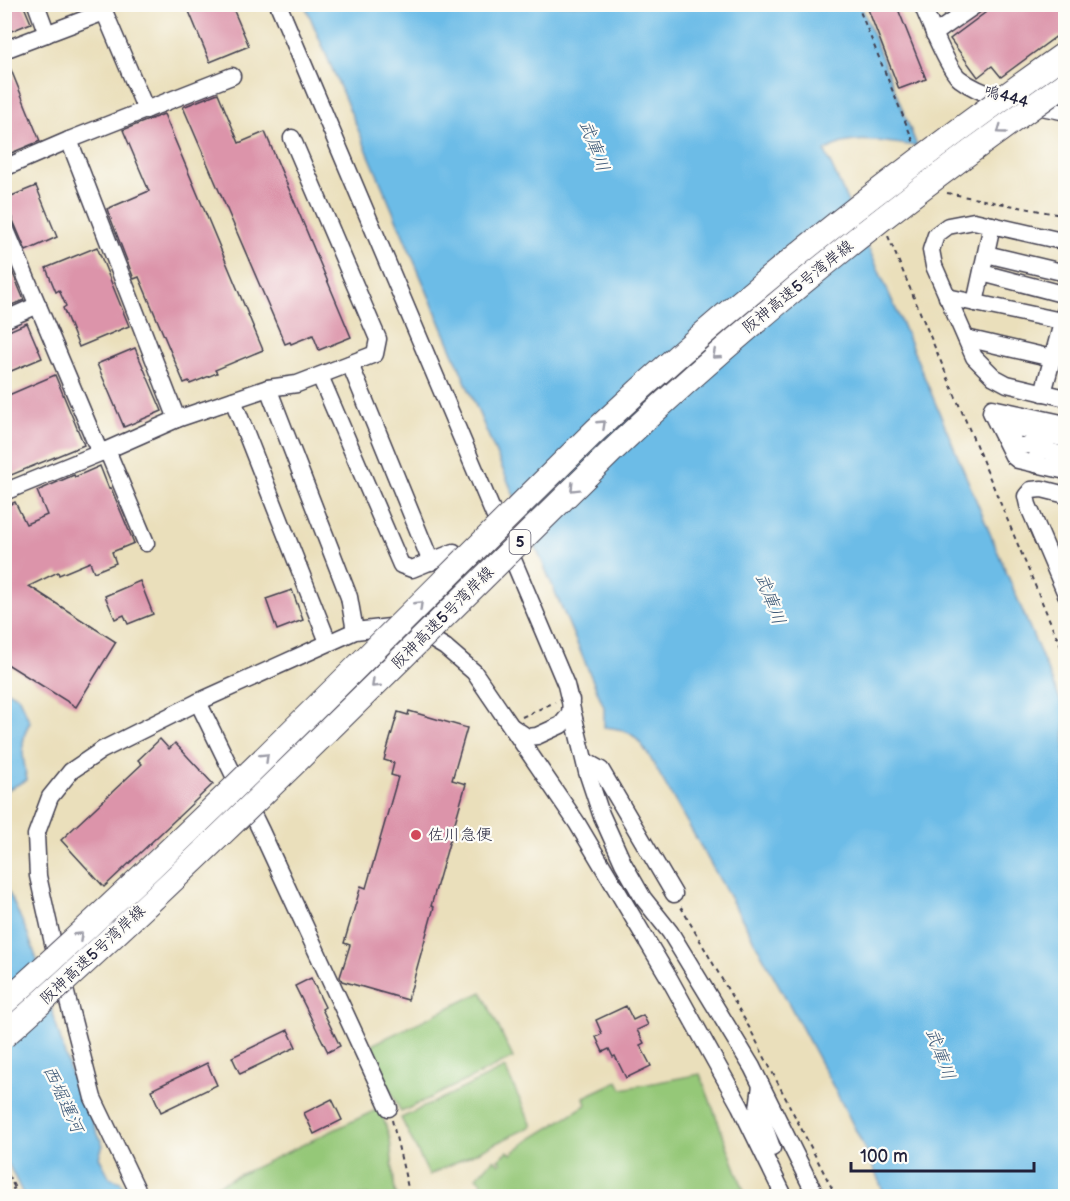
<svg xmlns="http://www.w3.org/2000/svg" width="1070" height="1201" viewBox="0 0 1070 1201" font-family="'Balsamiq Sans','Klee One',sans-serif">
	<style>
		.green { fill: #95c878; stroke: #5c755a; stroke-width: 1.5 }
		.water { fill: #6cbce7; stroke: #476f91; stroke-width: 1.5 }
		.building { fill: #dc94aa }
		.lines { fill: none; stroke-linecap: round; stroke-linejoin: round }
		.minor-casing { stroke: #403e4e; stroke-width: 19 }
		.path { stroke: #403e4e; stroke-width: 2; stroke-dasharray: 4.5 4.5; stroke-linecap: butt }
		.minor { stroke: #fff; stroke-width: 16 }
		.highway-bridge-casing { stroke: #403e4e; stroke-width: 26; stroke-linecap: butt }
		.highway-bridge { stroke: #fff; stroke-width: 24 }
		.oneway { stroke: #9c9ca7 }
		.poi-dot { fill: #d1495b; stroke: #fdfcf7; stroke-width: 2 }
		.labels { text-anchor: middle; dominant-baseline: central; stroke-width: 4.5; stroke-linejoin: round; paint-order: stroke }
		.shield { fill: #fdfcf7; stroke: #646373; stroke-width: 1.5 }
		.shield-label { font-size: 15px; font-weight: bold; fill: #22223b }
		.street-label { font-size: 16px; fill: #22223b; stroke: #fdfcf7 }
		.poi-label { font-size: 16px; fill: #22223b; stroke: #fdfcf7; text-anchor: start }
		.water-label { font-size: 18px; font-style: italic; fill: #3c5877; stroke: #fdfcf7 }
	</style>
	<rect width="100%" height="100%" fill="#fdfcf7"/>
	<filter id="ink" filterUnits="userSpaceOnUse"><feTurbulence type="fractalNoise" baseFrequency=".0167" numOctaves="2"/><feDisplacementMap in="SourceGraphic" scale="12" xChannelSelector="R" yChannelSelector="G"/><feConvolveMatrix kernelMatrix="1 2 1 2 8 2 1 2 1" color-interpolation-filters="sRGB"/></filter>
	<filter id="wash" filterUnits="userSpaceOnUse"><feTurbulence type="fractalNoise" baseFrequency=".008" numOctaves="4" result="noise"/><feDisplacementMap in="SourceGraphic" scale="24" xChannelSelector="R" yChannelSelector="G"/><feGaussianBlur stdDeviation="1.35" result="paint"/><feColorMatrix in="noise" values="0 0 0 0 0 0 0 0 0 0 0 0 0 0 0 0 0 1.4 0 .05"/><feComposite in="paint" operator="in"/></filter>
	<g filter="url(#wash)">
		<rect width="100%" height="100%" fill="#eadfbb"/>
		<!-- green -->
		<g class="green">
			<path d="M482,992l31,66 -112,54 -32,-66z"/>
			<path d="M505,1068l27,58 -103,49 -28,-57z"/>
			<path d="M700,1074l46,122h-277l13,-13 -6,-6 18,-18 5,5 2,-2 -3,-3 10,-8 3,3 18,-14 57,-35 -2,-8 34,-16 4,8z"/>
			<path d="M380,1108l10,31 5,53 3,4h-203z"/>
		</g>
		<!-- water -->
		<g class="water">
			<path d="M305,5h556l56,141c-29,-3 -66,-13 -92,5l70,156 170,405v484h-180c-20,-52 -48,-102 -74,-151 -52,-99 -108,-194 -163,-291 -13,-20 -19,-25 -44,-27v-20z"/>
			<path d="M5,690l13,6 12,26c-11,19 -7,36 -3,58l-22,11z"/>
			<path d="M4,882l23,50 10,28 35,118 31,67 -4,12 11,21 11,4 7,14h-104l-19,-39z"/>
		</g>
		<g id="blocks">
			<!-- building -->
			<g class="building">
				<path d="M4,4h19l8,19 -27,11z"/>
				<path d="M186,4h45l18,42 -39,16z"/>
				<path d="M866,4h30l30,75 -27,10z"/>
				<path d="M997,4h68v29l-7,5 -1,-2 -56,41 -9,-11 -14,11 -28,-38z"/>
				<path d="M4,60h3l33,81 -36,15z"/>
				<path d="M218,93l21,50 26,-11 86,205 -32,13 -6,-15 -22,9 -1,-2 -5,2 -102,-237z"/>
				<path d="M164,114l99,236 -48,20 2,3 -27,11 -1,-3 -5,2 -45,-106 -5,2 -27,-70 42,-18 -26,-61z"/>
				<path d="M36,186l21,51 -31,14 -22,-52z"/>
				<path d="M97,247l32,79 -50,21 -16,-39 3,-2 -7,-16 -3,2 -10,-24z"/>
				<path d="M9,264l15,36 -20,8v-42z"/>
				<path d="M27,323l15,35 -38,16v-41z"/>
				<path d="M135,348l27,63 -38,16 -27,-63z"/>
				<path d="M55,375l29,70 -80,33v-81z"/>
				<path d="M100,466l9,23 2,-1 23,55 -22,9 4,11 -22,9 -4,-10 -31,13 -1,-3 -29,14 87,56 -40,65 -72,-45v-155l11,-5 11,22 21,-9 -10,-24 37,-16 1,2z"/>
				<path d="M140,581l13,33 -25,10 -4,-9 -9,4 -10,-23z"/>
				<path d="M292,590l11,30 -26,10 -11,-31z"/>
				<path d="M409,711l58,17 -15,52 14,4 -35,122 3,1 -26,93 -66,-19 -2,-4 10,-32 -6,-2 17,-57 5,2 32,-111 -7,-2 3,-12 -10,-3 14,-48 10,3z"/>
				<path d="M160,739l9,10 6,-6 38,41 -109,103 -43,-47 81,-76 -4,-4z"/>
				<path d="M311,978l14,29 -3,2 18,37 -12,6 -33,-66z"/>
				<path d="M626,1006l7,14 10,-5 5,10 -11,5 7,13 -4,2 11,21 -25,12 -11,-22 -2,1 -4,-8 -6,3 -7,-15 6,-3 -6,-14z"/>
				<path d="M288,1030l8,17 -56,27 -8,-17z"/>
				<path d="M207,1063l10,22 -56,27 -10,-22z"/>
				<path d="M332,1099l10,21 -28,14 -10,-21z"/>
			</g>
		</g>
	</g>
	<g filter="url(#ink)">
		<use href="#blocks" fill-opacity="0" stroke="#403e4e" stroke-width="1.5"/>
		<g class="lines">
			<defs>
				<g id="minor">
					<path d="M36,4l11,30"/>
					<path d="M101,4l45,106"/>
					<path d="M278,4l288,681 21,87 14,42 22,49 20,35 27,34 82,135 64,129"/>
					<path d="M922,4c6,15 27,67 38,75 29,22 71,25 106,33"/>
					<path d="M934,34l43,-30"/>
					<path d="M4,50l100,-38"/>
					<path d="M69,140l108,279"/>
					<path d="M4,168l65,-28 163,-64"/>
					<path d="M4,225l96,228"/>
					<path d="M1066,242l-92,-21 -26,5 -12,9 -5,15 3,16 40,91 20,20 13,7 59,14"/>
					<path d="M986,254l80,19"/>
					<path d="M982,273l84,22"/>
					<path d="M947,297l119,25"/>
					<path d="M975,303l17,-78"/>
					<path d="M4,320l34,-15"/>
					<path d="M966,338l86,20"/>
					<path d="M350,364l81,198"/>
					<path d="M320,376l81,189 11,4 42,-17"/>
					<path d="M268,388l29,-4 78,-30 3,-15 -86,-201"/>
					<path d="M1043,393l22,-81"/>
					<path d="M233,400l95,242"/>
					<path d="M997,423l69,16"/>
					<path d="M1066,424l-74,-16 -1,4 22,44 5,4 48,11"/>
					<path d="M1013,431l-1,9 2,5c8,4 14,-3 22,2l2,5 -3,12"/>
					<path d="M1048,435l-3,15 17,5 -3,14"/>
					<path d="M107,450l39,93"/>
					<path d="M4,492l96,-39 77,-34 91,-31 81,209 6,34"/>
					<path d="M1066,495l-24,-6 -11,1 -5,6 2,9 38,89"/>
					<path d="M198,702l63,129 128,277"/>
					<path d="M512,727l15,10 10,-1 24,-11 9,-11 1,-14"/>
					<path d="M585,761l16,9 73,124"/>
					<path d="M761,1085l-3,24 14,39"/>
					<path d="M140,1196l-47,-98 -40,-155 -15,-67 -2,-41 14,-38 21,-26 31,-21 96,-48 157,-71 44,-5 26,9 20,12 29,25 103,151 92,155 71,128 44,90"/>
				</g>
			</defs>
			<!-- minor casing -->
			<use href="#minor" class="minor-casing"/>
			<!-- path -->
			<g class="path">
				<path d="M857,4l57,139"/>
				<path d="M947,193l119,23"/>
				<path d="M888,236l178,423"/>
				<path d="M522,717l33,-15"/>
				<path d="M681,907l68,120 87,169"/>
				<path d="M392,1120l18,76"/>
				<path d="M4,1167l15,29"/>
				<path d="M4,1193l11,-5"/>
			</g>
			<!-- minor -->
			<use href="#minor" class="minor"/>
			<defs>
				<g id="highway-bridge">
					<path d="M4,1003c205,-183 396,-381 592,-573 147,-138 305,-261 470,-377"/>
					<path d="M4,1036c210,-188 408,-389 609,-586 141,-134 293,-255 453,-367"/>
				</g>
			</defs>
			<!-- highway-bridge casing -->
			<use href="#highway-bridge" class="highway-bridge-casing"/>
			<!-- highway-bridge -->
			<use href="#highway-bridge" class="highway-bridge"/>
		</g>
		<!-- one-way arrows -->
		<defs><path id="oneway-chevron" d="M-2-3.5L2.5 0L-2 3.5" fill="none" stroke-width="1.6" stroke-linecap="round" stroke-linejoin="round" transform="scale(1.5)"/></defs>
		<g class="oneway">
			<use href="#oneway-chevron" transform="translate(1001 130) rotate(144)"/>
			<use href="#oneway-chevron" transform="translate(716 355) rotate(139)"/>
			<use href="#oneway-chevron" transform="translate(602 424) rotate(-43)"/>
			<use href="#oneway-chevron" transform="translate(574 488) rotate(135)"/>
			<use href="#oneway-chevron" transform="translate(419 605) rotate(-44)"/>
			<use href="#oneway-chevron" transform="translate(375 684) rotate(136)"/>
			<use href="#oneway-chevron" transform="translate(265 757) rotate(-44)"/>
			<use href="#oneway-chevron" transform="translate(79 936) rotate(-43)"/>
		</g>
	</g>
	<!-- markers -->
	<circle class="poi-dot" cx="416" cy="835" r="6"/>
	<g class="labels">
		<!-- shield labels -->
		<rect class="shield" x="509.5" y="530" width="21" height="24" rx="4.5"/>
		<g class="shield-label">
			<text x="520" y="542">5</text>
		</g>
		<!-- street labels -->
		<g class="street-label">
			<text transform="translate(1006 97) rotate(16)">鳴444</text>
			<text transform="translate(798 287) rotate(-39)">阪神高速5号湾岸線</text>
			<text transform="translate(443 618) rotate(-45)">阪神高速5号湾岸線</text>
			<text transform="translate(93 955) rotate(-43)">阪神高速5号湾岸線</text>
		</g>
		<!-- poi labels -->
		<g class="poi-label">
			<text x="428" y="835">佐川急便</text>
		</g>
		<!-- water labels -->
		<g class="water-label">
			<text transform="translate(594 146) rotate(69)">武庫川</text>
			<text transform="translate(770 599) rotate(69)">武庫川</text>
			<text transform="translate(940 1054) rotate(70)">武庫川</text>
			<text transform="translate(63 1099) rotate(65)">西堀運河</text>
		</g>
	</g>
	<!-- margin -->
	<rect width="1070" height="1201" fill="none" stroke="#fdfcf7" stroke-width="24"/>
	<!-- scale -->
	<path d="M851 1162v9h183v-9" fill="none" stroke="#22223b" stroke-width="3"/>
	<text x="860" y="1162" font-size="18" fill="#22223b" stroke="#fdfcf7" stroke-width="4.5" paint-order="stroke">100 m</text>
</svg>
